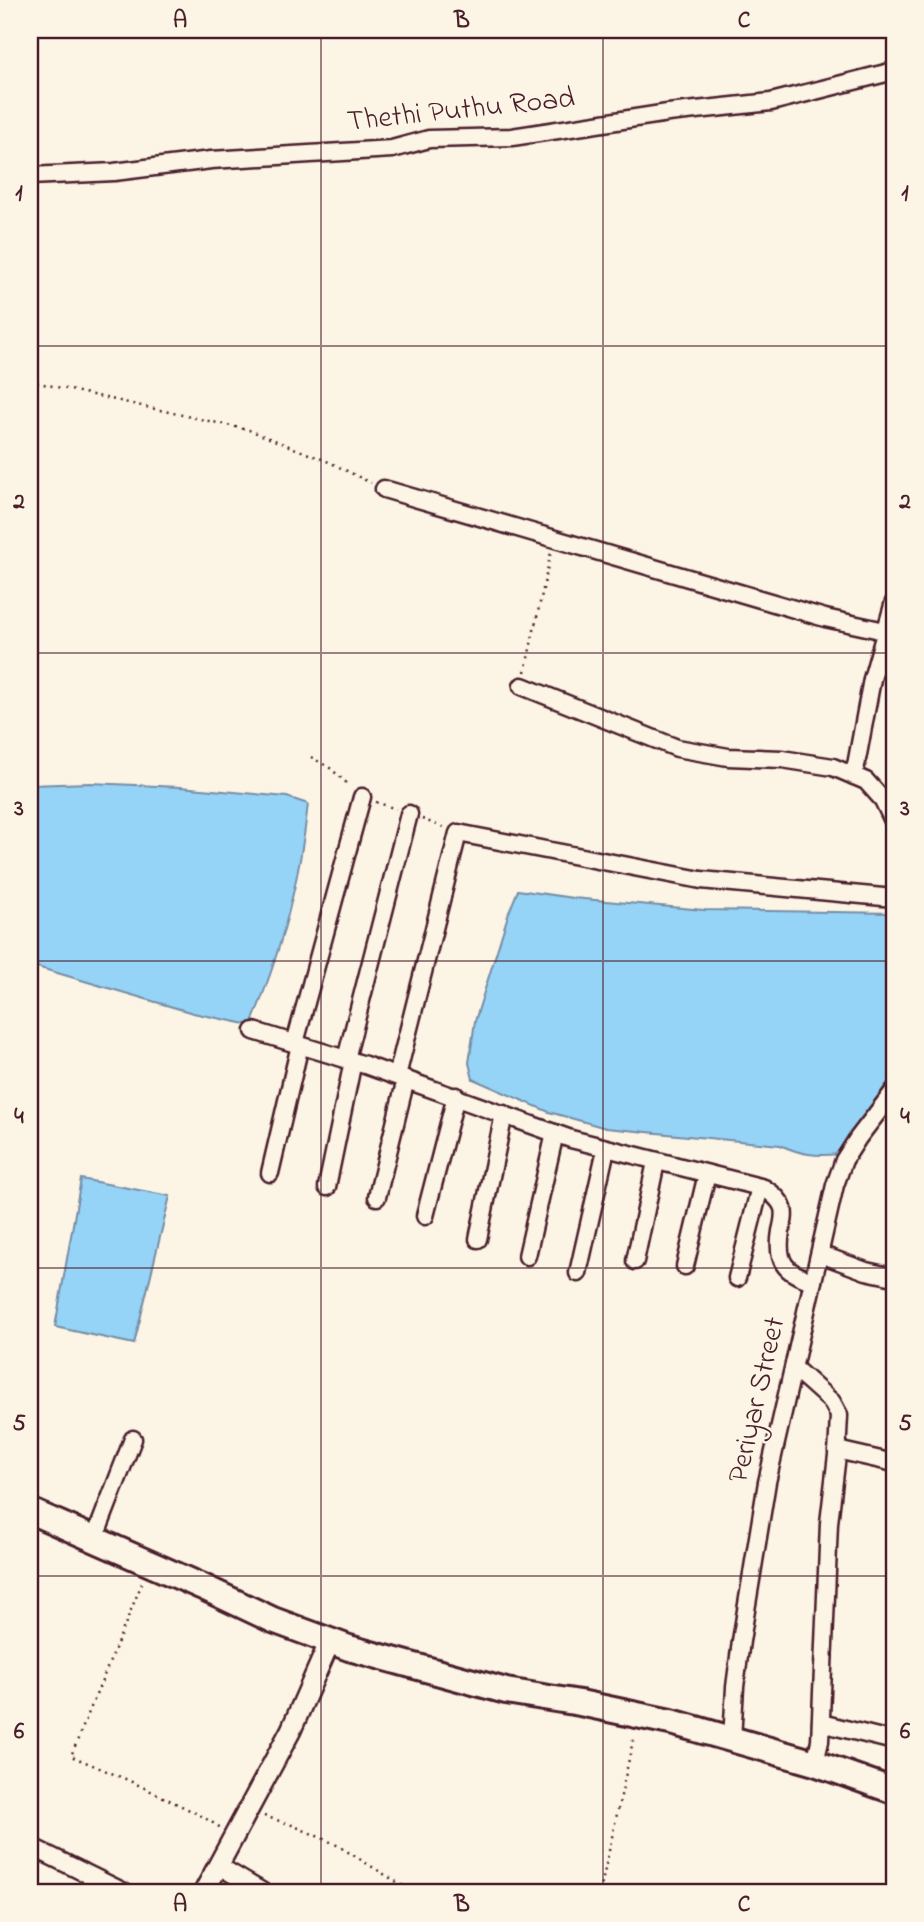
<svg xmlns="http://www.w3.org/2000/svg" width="924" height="1922" viewBox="0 0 924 1922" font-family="'Indie Flower',sans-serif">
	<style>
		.water { fill: #95d4f6; stroke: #778ca5; stroke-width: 2 }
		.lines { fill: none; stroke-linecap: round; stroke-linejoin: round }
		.minor-casing { stroke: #4a1f2b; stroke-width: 21 }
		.tertiary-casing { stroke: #4a1f2b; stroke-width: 24 }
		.primary-casing { stroke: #4a1f2b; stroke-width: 30 }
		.path { stroke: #4a1f2b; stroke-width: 2.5; stroke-dasharray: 2 5; stroke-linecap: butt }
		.minor { stroke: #fcf5e5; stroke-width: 16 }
		.tertiary { stroke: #fcf5e5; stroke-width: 19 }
		.primary { stroke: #fcf5e5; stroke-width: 24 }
		.grid { fill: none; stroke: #4a1f2b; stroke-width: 2; stroke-opacity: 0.55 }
		.labels { text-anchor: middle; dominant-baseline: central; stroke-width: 5; stroke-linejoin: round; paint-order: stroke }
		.street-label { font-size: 30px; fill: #4a1f2b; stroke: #fcf5e5 }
		.neatline { fill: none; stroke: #4a1f2b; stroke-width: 2.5 }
		.grid-label { font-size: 23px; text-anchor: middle; font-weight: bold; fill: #4a1f2b }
	</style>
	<rect width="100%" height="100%" fill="#fcf5e5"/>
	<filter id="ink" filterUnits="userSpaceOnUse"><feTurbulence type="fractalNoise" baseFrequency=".0143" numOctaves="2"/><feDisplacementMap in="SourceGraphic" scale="14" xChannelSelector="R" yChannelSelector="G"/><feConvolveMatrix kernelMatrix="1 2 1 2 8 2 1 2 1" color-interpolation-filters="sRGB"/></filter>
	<g filter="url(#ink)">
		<!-- water -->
		<g class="water">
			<path d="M90,783l90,4 107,10 21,7c-8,76 -28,151 -57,221l-58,-12 -163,-48v-180z"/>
			<path d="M518,890l55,8 131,12 190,3 -1,162 -55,79c-22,3 -38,0 -58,-9l-174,-17 -57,-16 -76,-33 -4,-16 6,-42 34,-109z"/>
			<path d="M81,1179l89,17 -36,148 -79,-17z"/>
		</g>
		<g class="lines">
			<defs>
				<g id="minor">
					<path d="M30,176l84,-4 97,-12 181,-11 37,-10 83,-2 156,-24 103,-11 123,-31"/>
					<path d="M384,489l441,129 69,15"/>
					<path d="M522,686l155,62 51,9 54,2 51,8 33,14 17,19 11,23"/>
					<path d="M854,776l18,-97 22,-77"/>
					<path d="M254,1031l111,34 206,74 193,49c8,5 16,11 19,20 2,8 0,15 -2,23 -5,30 3,42 32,50"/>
					<path d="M295,1043l67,-246"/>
					<path d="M346,1059l63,-245"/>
					<path d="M397,1076l61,-243 243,47 193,18"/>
					<path d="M270,1173l30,-128"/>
					<path d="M327,1187l26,-126"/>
					<path d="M377,1197l29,-118"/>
					<path d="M425,1216l31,-120"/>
					<path d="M478,1239l26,-125"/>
					<path d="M820,1254l46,17 28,6"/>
					<path d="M527,1256l28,-123"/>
					<path d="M635,1261l21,-99"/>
					<path d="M685,1266l22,-92"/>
					<path d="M578,1273l28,-124"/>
					<path d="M737,1278l23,-91"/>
					<path d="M794,1368l38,34 7,13 -2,40 -8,68 -9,218 -5,22"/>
					<path d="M837,1450l57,13"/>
					<path d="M94,1540l39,-101"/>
					<path d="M821,1723l73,18"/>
					<path d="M732,1740l3,-53 6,-46 26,-159 68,-297 9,-25 14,-22 36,-47"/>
					<path d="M30,1846l94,46"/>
					<path d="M219,1866l44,26"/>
				</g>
				<path id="tertiary" d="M204,1892l87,-162 39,-89"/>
				<path id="primary" d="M30,1511l173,76 70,33 76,28 157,43 74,12 95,20 140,40 79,28"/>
			</defs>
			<!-- minor casing -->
			<use href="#minor" class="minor-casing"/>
			<!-- tertiary casing -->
			<use href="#tertiary" class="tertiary-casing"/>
			<!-- primary casing -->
			<use href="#primary" class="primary-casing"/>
			<!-- path -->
			<g class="path">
				<path d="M30,381l219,49 80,32 42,21"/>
				<path d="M525,672l26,-120"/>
				<path d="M311,757l19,11 20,18"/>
				<path d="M376,802l20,7"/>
				<path d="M422,819l23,9"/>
				<path d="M142,1583l-71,173 57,24 72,35 21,13"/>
				<path d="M264,1816l28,9 43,19 78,48"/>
				<path d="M600,1892l34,-156"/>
			</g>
			<!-- minor -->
			<use href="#minor" class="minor"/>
			<!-- tertiary -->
			<use href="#tertiary" class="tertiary"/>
			<!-- primary -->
			<use href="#primary" class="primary"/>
		</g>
	</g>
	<!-- grid -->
	<path class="grid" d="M321,30v1862M603,30v1862M30,346h864M30,653h864M30,961h864M30,1268h864M30,1576h864"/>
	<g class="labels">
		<!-- street labels -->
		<g class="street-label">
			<text transform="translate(461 111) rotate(-6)">Thethi Puthu Road</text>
			<text transform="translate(758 1400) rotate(-77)">Periyar Street</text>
		</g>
	</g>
	<!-- margin -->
	<rect width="924" height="1922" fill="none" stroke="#fcf5e5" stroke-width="77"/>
	<rect x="38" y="38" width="848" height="1846" class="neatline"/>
	<g class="grid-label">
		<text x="180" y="27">A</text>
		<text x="462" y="27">B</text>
		<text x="744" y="27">C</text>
		<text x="19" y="200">1</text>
		<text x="905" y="200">1</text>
		<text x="19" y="508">2</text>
		<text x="905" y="508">2</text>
		<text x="19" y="815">3</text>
		<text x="905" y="815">3</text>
		<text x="19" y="1123">4</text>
		<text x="905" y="1123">4</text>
		<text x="19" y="1430">5</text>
		<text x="905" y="1430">5</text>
		<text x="19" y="1738">6</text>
		<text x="905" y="1738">6</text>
		<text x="180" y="1911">A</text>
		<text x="462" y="1911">B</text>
		<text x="744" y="1911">C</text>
	</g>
</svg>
